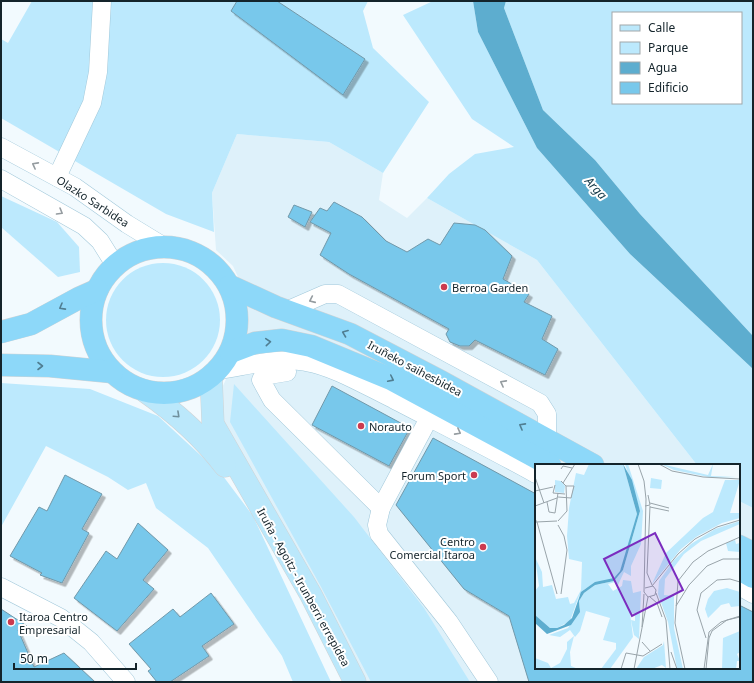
<svg xmlns="http://www.w3.org/2000/svg" width="754" height="683" viewBox="0 0 754 683" font-family="'Noto Sans',sans-serif">
	<style>
		.built { fill: #def1fa }
		.green { fill: #bce9fd; fill-rule: evenodd }
		.water { fill: #5dadcf }
		.building { fill: #78c8eb; stroke: #7198a9; filter: url(#shadow) }
		.lines { fill: none; stroke-linecap: round; stroke-linejoin: round }
		.minor-casing { stroke: #a1c8da; stroke-width: 19 }
		.major-casing { stroke: #d0d3d5; stroke-width: 23 }
		.highway-casing { stroke: #d0d3d5; stroke-width: 23 }
		.minor { stroke: #fff; stroke-width: 18 }
		.major { stroke: #bbe8fb; stroke-width: 22 }
		.highway { stroke: #8dd8f9; stroke-width: 22 }
		.oneway { stroke: #959ca0 }
		.oneway2 { stroke: #507e92 }
		.oneway3 { stroke: #70909d }
		.poi-dot { fill: #cb3b4f; stroke: #fff; stroke-width: 1.5 }
		.labels { text-anchor: middle; dominant-baseline: central; stroke-width: 4; stroke-linejoin: round; paint-order: stroke }
		.street-label { font-size: 11px; fill: #14242b; stroke: #fff }
		.poi-label { font-size: 11px; fill: #14242b; stroke: #fff; text-anchor: start }
		.water-label { font-size: 12px; font-style: italic; fill: #123746; stroke: #fff }
		.inset-road { fill: none; stroke: #99a4aa; stroke-width: 1 }
		.view { fill: #7b2cbf; fill-opacity: 0.15; stroke: #7b2cbf; stroke-width: 2 }
		.inset-edge { fill: none; stroke: #14242b; stroke-width: 2 }
	</style>
	<defs>
		<filter id="shadow"><feDropShadow dx="3.5" dy="3.5" stdDeviation="0" flood-color="#0004"/></filter>
	</defs>
	<rect width="100%" height="100%" fill="#f2fafe"/>
	<!-- built -->
	<path class="built" d="M237,134l92,8 54,31 -4,27 28,18 20,-20 110,62 160,205h-161v203h203v-167l14,7v174h-391l-132,-242 -11,-33 2,-17 25,-54v-17l-4,-33 -9,-20 -17,-16 -4,-57z"/>
	<!-- green -->
	<g class="green">
		<path d="M32,1h205l-6,10 112,84 22,-36 -88,-58h91l-5,10 10,37 56,54 -46,71 -54,-31 -92,-8 -25,59 2,39 -48,-18 -165,-96v-79l7,4z"/>
		<path d="M433,1h40l5,31 59,116 93,106 123,115v139l-14,-7v-36h-42l-160,-205 -110,-62 22,-24 26,-20 39,-7 -42,-28 -69,-104z"/>
		<path d="M506,1h247v335l-113,-122 -45,-54 -52,-50 -39,-102zM613,13h128v90h-128z"/>
		<path d="M1,196l56,26 22,25 1,25 -22,5 -57,-50z"/>
		<circle cx="163" cy="320" r="57"/>
		<path d="M1,383l89,6 68,27 65,60 30,40 78,166h-38l-11,-26 -74,-108 -52,-40 -10,-25 -18,7 -20,-13 -62,-31 -45,81z"/>
		<path d="M234,384l120,133 70,91 46,74h-99l-51,-97 -90,-163z"/>
	</g>
	<!-- water -->
	<path class="water" d="M473,1h33l-2,7 39,102 52,50 45,54 113,122v33l-123,-115 -93,-106 -59,-116z"/>
	<!-- building -->
	<g class="building">
		<path d="M237,1h40l88,58 -22,36 -112,-84z"/>
		<path d="M334,202l28,15 24,24 21,11 21,-13 12,6 14,-22 21,2 10,5 27,26 -9,23 26,15 -5,8 28,14 -10,23 16,10 -13,26 -70,-35 -6,6h-9l-10,-4 -4,-8 3,-5 -100,-55 -29,-19 11,-22 -21,-11 10,-14 7,3z"/>
		<path d="M294,205l18,7 -7,15 -17,-10z"/>
		<path d="M332,386l78,42 -21,38 -77,-41z"/>
		<path d="M433,438l103,56v174h203v-63l14,7v70h-224l-20,-66 -45,-27 -68,-84z"/>
		<path d="M65,475l37,19 -20,35 7,4 -27,50 -22,-8 2,-2 -32,-17 29,-49 8,4z"/>
		<path d="M138,523l30,27 -25,30 11,9 -37,42 -43,-33 32,-47 11,8z"/>
		<path d="M211,593l23,31 -32,22 7,10 -39,26h-13l-9,-11 3,-2 -22,-25 44,-35 7,8z"/>
		<path d="M1,609l26,17 -9,4 16,37 30,-14 31,29h-94z"/>
	</g>
	<g class="lines">
		<defs>
			<g id="minor">
				<path d="M1,147l74,40 52,37 36,22"/>
				<path d="M57,177l35,-74 6,-31 4,-71"/>
				<path d="M1,179l83,47 16,15 15,24"/>
				<path d="M286,311l39,-17h13l202,109 7,11v26"/>
				<path d="M219,370c28,-4 59,-13 87,-8 27,4 62,25 87,37 48,25 96,49 143,75"/>
				<path d="M287,372l-24,4 -2,4 11,20 109,108"/>
				<path d="M429,418l-48,90 -4,17 2,9 70,88 40,60"/>
				<path d="M739,586l14,8"/>
				<path d="M1,587l60,31 30,24 35,40"/>
			</g>
			<g id="major">
				<path d="M211,376l2,48 98,171 44,87"/>
				<path d="M146,392c30,21 56,44 79,74"/>
			</g>
			<g id="highway">
				<circle cx="164" cy="320" r="73"/>
				<path d="M230,286l46,21 74,27 90,47 153,84"/>
				<path d="M1,332l30,-8 48,-26 18,-8"/>
				<path d="M231,352l24,-9 27,-3 29,6 80,33 159,86"/>
				<path d="M1,365l49,1 62,6"/>
				<path d="M739,546l14,7"/>
				<path d="M739,569l14,8"/>
			</g>
		</defs>
		<!-- minor casing -->
		<use href="#minor" class="minor-casing"/>
		<!-- major casing -->
		<use href="#major" class="major-casing"/>
		<!-- highway casing -->
		<use href="#highway" class="highway-casing"/>
		<!-- minor -->
		<use href="#minor" class="minor"/>
		<!-- major -->
		<use href="#major" class="major"/>
		<!-- highway -->
		<use href="#highway" class="highway"/>
	</g>
	<!-- one-way arrows -->
	<defs><path id="oneway-chevron" d="M-2-3.5L2.5 0L-2 3.5" fill="none" stroke-width="1.6" stroke-linecap="round" stroke-linejoin="round"/></defs>
	<g class="oneway">
		<use href="#oneway-chevron" transform="translate(35 165) rotate(-152)"/>
		<use href="#oneway-chevron" transform="translate(60 212) rotate(30)"/>
		<use href="#oneway-chevron" transform="translate(312 300) rotate(156)"/>
		<use href="#oneway-chevron" transform="translate(503 383) rotate(-152)"/>
		<use href="#oneway-chevron" transform="translate(458 432) rotate(28)"/>
	</g>
	<g class="oneway2">
		<use href="#oneway-chevron" transform="translate(62 307) rotate(151)"/>
		<use href="#oneway-chevron" transform="translate(345 333) rotate(-159)"/>
		<use href="#oneway-chevron" transform="translate(268 342) rotate(-5)"/>
		<use href="#oneway-chevron" transform="translate(40 366)"/>
		<use href="#oneway-chevron" transform="translate(391 379) rotate(26)"/>
		<use href="#oneway-chevron" transform="translate(522 426) rotate(-151)"/>
	</g>
	<use class="oneway3" href="#oneway-chevron" transform="translate(177 415) rotate(43)"/>
	<!-- markers -->
	<g class="poi-dot">
		<circle cx="444" cy="287" r="4"/>
		<circle cx="361" cy="426" r="4"/>
		<circle cx="474" cy="475" r="4"/>
		<circle cx="483" cy="547" r="4"/>
		<circle cx="11" cy="622" r="4"/>
	</g>
	<g class="labels">
		<!-- street labels -->
		<g class="street-label">
			<text transform="translate(93 201) rotate(33)">Olazko Sarbidea</text>
			<text transform="translate(415 368) rotate(28)">Iruñeko saihesbidea</text>
			<text transform="translate(304 587) rotate(61)">Iruña - Agoitz - Irunberri errepidea</text>
		</g>
		<!-- poi labels -->
		<g class="poi-label">
			<text x="452" y="287">Berroa Garden</text>
			<text x="369" y="426">Norauto</text>
			<text x="466" y="475" text-anchor="end">Forum Sport</text>
			<text x="475" y="541" text-anchor="end">Centro<tspan x="475" dy="13">Comercial Itaroa</tspan></text>
			<text x="19" y="616">Itaroa Centro<tspan x="19" dy="13">Empresarial</tspan></text>
		</g>
		<!-- water labels -->
		<g class="water-label">
			<text transform="translate(596 188) rotate(47)">Arga</text>
		</g>
	</g>
	<!-- overview -->
	<g transform="translate(535 464)">
		<rect width="205" height="205" fill="#f2fafe"/>
		<path d="M54,0h34l14,50 -3,17 -14,40 -6,7 -29,11 -6,7 -9,25 -13,7h-7l-15,-13v-24l4,-5 -4,-29 7,15 1,15 9,-2 4,14 12,-2 2,7 4,-1 7,-13 1,-28 -13,-3 -2,-23 2,-28 7,-35 8,2zM90,0h3l15,47 -2,33 -10,22v10l-7,-4 -6,13 -3,-3 -7,2 5,7 9,-5 1,-6 8,1 2,12 8,-2 -2,48 -5,-4 -3,-15 4,1v-7l-5,-1 3,24 -23,32h-9l15,-20v-6l-13,-3 7,-22 -24,-7 -6,20 -5,6 -5,-7 -10,7 -11,-2 19,-7 12,-20 -1,-7 5,-8 11,-8 19,-4 9,-11 17,-59zM126,0l47,11 5,-11 -2,12 25,1 -23,1 -39,-8zM116,14l11,2 -1,9 -11,-1zM20,16l6,1 4,5 -1,7 -9,-1zM190,16h15l-10,33h10v5l-18,5 -26,14 -15,12 -29,35 14,-31 37,-35 10,-6zM205,57v3l-39,17 -17,13 -19,25 -1,16 10,1v32l9,41h-6l-9,-47 -10,-28 1,-13 15,-21 17,-16 24,-15zM200,76l1,4 4,-1v9l-12,-1 -2,-8zM192,124l13,4v14l-9,1 -2,-4 -8,2 -13,13 -3,-9 3,-10 6,-8zM205,167v21l-3,2 3,7h-3l-1,8h-14l1,-31zM39,172l-4,16 1,14 7,3h-43v-11l13,5 3,5 9,-5 7,-14v-7zM129,177l2,27 -4,-3 -10,4h-16l8,-12 19,-12z" fill="#bce9fd"/>
		<path d="M88,0l9,16 8,31 -17,59 -9,11 -19,4 -11,8 -5,8 1,11 -9,13 -24,9 -12,-11v-8l15,13h7l7,-3 8,-7 9,-26 14,-10 19,-4 6,-7 17,-57z" fill="#5dadcf"/>
		<path class="inset-road" d="M103,0l6,17 2,18 -2,93 4,5 7,-2 1,-5 -3,-4 -8,2M124,0l13,7 31,6 37,2M26,5l2,-3 9,2M0,13l9,26M28,19l12,-19M20,21l-2,8 12,1M0,27l18,-4M23,33l13,1 3,-12h-8l-5,-5M12,38l2,10 6,1 3,-20M115,39l19,5M0,42l22,-8M110,42l5,-1 -2,-10M115,42l-3,67 5,12M115,43l19,4M1,56v2l21,-1M23,57l9,-10 -1,-25M2,58l20,72M23,61l6,11 3,14 -6,44M117,122l26,-32 17,-15 22,-12 23,-7M121,129l10,27 4,49M115,133l7,6 5,14M141,142l13,-21 18,-19 16,-7h17M107,163l2,-33M171,174l-9,-28 4,-17 16,-13 13,-1 10,3M107,178l8,9M136,188l6,17M86,205l5,-16 17,3 19,-12M99,205l14,-72M150,205l-10,-46 3,-42 15,-19 15,-11 32,-14M169,205l5,-37 12,-10 19,-6M171,205l3,-31 3,-7 15,-11 13,-3"/>
		<path class="view" d="M120,69l28,57 -51,26 -28,-57z"/>
		<rect width="205" height="205" class="inset-edge"/>
	</g>
	<!-- border -->
	<rect width="754" height="683" fill="none" stroke="#14242b" stroke-width="4"/>
	<!-- legend -->
	<rect x="612" y="12" width="130" height="92" fill="#ffffff" stroke="#a1a7aa"/>
	<rect x="620" y="25" width="20" height="6" fill="#bbe8fb" stroke="#a1a7aa"/>
	<text x="648" y="32" font-size="12" fill="#14242b">Calle</text>
	<rect x="620" y="42" width="20" height="12" fill="#bce9fd" stroke="#a1a7aa"/>
	<text x="648" y="52" font-size="12" fill="#14242b">Parque</text>
	<rect x="620" y="62" width="20" height="12" fill="#5dadcf" stroke="#a1a7aa"/>
	<text x="648" y="72" font-size="12" fill="#14242b">Agua</text>
	<rect x="620" y="82" width="20" height="12" fill="#78c8eb" stroke="#a1a7aa"/>
	<text x="648" y="92" font-size="12" fill="#14242b">Edificio</text>
	<!-- scale -->
	<path d="M14 663v6h122v-6" fill="none" stroke="#14242b" stroke-width="2"/>
	<text x="20" y="663" font-size="12" fill="#14242b" stroke="#ffffff" stroke-width="3" paint-order="stroke">50 m</text>
</svg>
